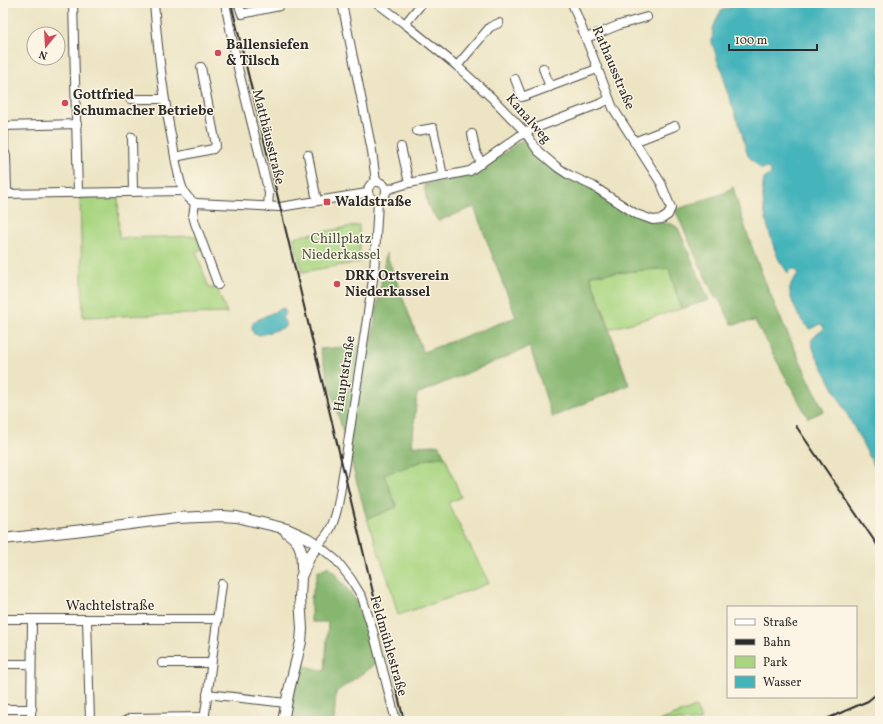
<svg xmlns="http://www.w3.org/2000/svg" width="883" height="724" viewBox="0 0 883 724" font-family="Vollkorn,serif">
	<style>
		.green { fill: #a9d581; stroke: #6a8056 }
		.forest { fill: #86b66f; stroke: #58704d }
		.water { fill: #44b4bb; stroke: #387073 }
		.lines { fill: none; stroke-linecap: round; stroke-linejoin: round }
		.minor-casing { stroke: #484742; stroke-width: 10 }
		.major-casing { stroke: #484742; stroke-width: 12 }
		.minor { stroke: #fff; stroke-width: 8 }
		.major { stroke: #fff; stroke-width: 10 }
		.rail { stroke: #2b2b2b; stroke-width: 2 }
		.poi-dot { fill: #d1495b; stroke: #fcf5e5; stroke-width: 1.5 }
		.labels { text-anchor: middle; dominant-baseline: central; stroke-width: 3; stroke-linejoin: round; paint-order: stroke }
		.poi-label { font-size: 14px; font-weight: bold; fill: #2b2b2b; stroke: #fcf5e5; text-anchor: start }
		.street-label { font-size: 14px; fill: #2b2b2b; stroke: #fcf5e5 }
		.park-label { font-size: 14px; fill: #4a5640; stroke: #fcf5e5 }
	</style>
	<rect width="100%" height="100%" fill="#fcf5e5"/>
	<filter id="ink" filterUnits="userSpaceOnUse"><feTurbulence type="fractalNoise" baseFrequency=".025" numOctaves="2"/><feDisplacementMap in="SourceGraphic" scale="8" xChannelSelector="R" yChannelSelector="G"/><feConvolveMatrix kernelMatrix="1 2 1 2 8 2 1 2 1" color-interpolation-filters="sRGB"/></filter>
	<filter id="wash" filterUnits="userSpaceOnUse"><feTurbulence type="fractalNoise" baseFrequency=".012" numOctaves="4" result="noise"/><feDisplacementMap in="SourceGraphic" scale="16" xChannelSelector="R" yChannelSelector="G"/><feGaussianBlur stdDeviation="0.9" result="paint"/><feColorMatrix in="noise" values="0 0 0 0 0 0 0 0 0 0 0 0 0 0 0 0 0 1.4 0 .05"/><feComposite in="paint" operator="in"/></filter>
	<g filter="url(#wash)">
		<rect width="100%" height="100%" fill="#ece4c3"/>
		<!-- green -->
		<g class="green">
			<path d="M118,196l1,42 77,-2 6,13 -6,3 13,36h8l10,25 -144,4 -3,-119 2,-1z"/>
			<path d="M359,225l1,37 -58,10 -8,-35z"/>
			<path d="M669,268l12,41 -71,20 -20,-54z"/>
			<path d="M445,457l16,40 -13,6 41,80 -31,12 -60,20 -8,-30 -23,-66 30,-13 -14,-31 48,-17z"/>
			<path d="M696,707l5,14h-42z"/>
		</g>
		<!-- forest -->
		<g class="forest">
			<path d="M525,138l9,13 61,40 57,31 20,2 6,4 31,72 -28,9 -12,-41 -79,7 39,110 -77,32 -22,-70 -113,47 -5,52 27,-1 6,12 -14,1 -47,17 13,32 -30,12 -47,-170 51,-4 15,-92 37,99 93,-35 -42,-110 -36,14 -10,-15 -4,-21 49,-10z"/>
			<path d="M733,187c21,78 56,151 91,224l-16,7 -53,-97 -23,3 -14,-26h-3l-40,-88 49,-17z"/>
			<path d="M329,566l29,37 19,60 -41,29 -2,29 -45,-1 6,-36 7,-19 23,6 3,-49h-17v-24l7,-27z"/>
		</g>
		<!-- water -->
		<g class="water">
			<path d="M736,3h144v474l-66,-126 -3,-10c3,-6 9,-8 13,-13l-1,-2 -3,-2 -10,5c-9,-5 -22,-32 -20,-42 1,-6 6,-9 8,-14l-1,-3 -5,-1 -4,4c-3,-4 -6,-9 -9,-13 -9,-20 -20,-60 -15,-81l7,-5v-2l-3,-4 -7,1 -13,-13 -3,-10 -4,-16 -16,-44 -2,-14 -5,-10 -6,-20 1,-14 6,-14 3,-4 12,-4z"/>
			<path d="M282,308l2,1 2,4 -4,5 4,5v3l-3,2 -23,7 -6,-1c-3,-5 -3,-9 1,-13z"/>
		</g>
	</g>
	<g filter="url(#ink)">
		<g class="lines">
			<defs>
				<g id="minor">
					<path d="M73,3l5,190"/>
					<path d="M154,3c4,49 9,94 19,142 2,13 6,36 11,47 3,5 6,8 11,11"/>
					<path d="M225,3l13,65 31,125 -1,14"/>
					<path d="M238,3l4,11 37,-8 -1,-3"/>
					<path d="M342,3l30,148 4,31"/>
					<path d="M377,3l28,21 52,42 35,32 33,34 13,19 19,16 12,8 24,11 43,28 17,6 9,-1 6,-4 3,-7 -10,-25 -48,-75 -41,-105"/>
					<path d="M405,24l17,-21"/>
					<path d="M586,38l16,-6 17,-7 28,-8"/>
					<path d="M457,66l33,-39 9,-4"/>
					<path d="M543,68l7,19"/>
					<path d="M515,79l7,18 75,-28"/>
					<path d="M130,99h34"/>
					<path d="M3,126l74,-2"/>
					<path d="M4,126v24l2,6 1,37"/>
					<path d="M417,131l16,-3 10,48"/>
					<path d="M472,134l3,15 6,15"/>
					<path d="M132,137l1,55"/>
					<path d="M634,142l41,-16"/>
					<path d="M401,147l8,36"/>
					<path d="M308,155l9,46"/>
					<path d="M175,157l38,-8 3,-4 -15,-78"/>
					<circle cx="377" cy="191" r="9"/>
					<path d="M386,190l23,-7 61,-12 55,-39 77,-29 7,-4"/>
					<path d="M3,194l181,-3"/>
					<path d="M378,201l-4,72 -30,196c-4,20 -5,46 -16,64 -3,4 -6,8 -10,12l19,16 14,18 11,18 11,34 23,90"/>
					<path d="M195,203l85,4 87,-14"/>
					<path d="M195,203l-2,13 2,7 23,62"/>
					<path d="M3,619h214"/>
					<path d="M87,619l3,102"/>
					<path d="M162,663h49"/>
					<path d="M3,664h28"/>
					<path d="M207,694l79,9"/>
					<path d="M3,709h29"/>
					<path d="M31,721l1,-102"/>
					<path d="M125,721l6,-3 73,-1"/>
					<path d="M204,721l18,-137"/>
				</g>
				<g id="major">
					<path d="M286,532c16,10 16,19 16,37"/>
					<path d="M3,539l80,-9 94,-12 45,-2 15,1 50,12 20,9 11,7 -8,11 -9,21 -1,20 2,32 -1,13 -12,48 -6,31"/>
				</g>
			</defs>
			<!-- minor casing -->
			<use href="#minor" class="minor-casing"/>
			<!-- major casing -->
			<use href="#major" class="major-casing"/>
			<!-- minor -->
			<use href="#minor" class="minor"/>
			<!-- major -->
			<use href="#major" class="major"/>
			<!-- rail -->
			<g class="rail">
				<path d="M231,3l173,718"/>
				<path d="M796,426l84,123"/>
				<path d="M822,721l46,-20 12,-10"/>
			</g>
		</g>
	</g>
	<!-- markers -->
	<g class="poi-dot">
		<circle cx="218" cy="53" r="4"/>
		<circle cx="65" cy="103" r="4"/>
		<rect x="323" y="198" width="8" height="8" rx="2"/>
		<circle cx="337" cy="284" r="4"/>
	</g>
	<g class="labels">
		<!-- poi labels -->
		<g class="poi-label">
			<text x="226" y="45">Ballensiefen<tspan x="226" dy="16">&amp; Tilsch</tspan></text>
			<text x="73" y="95">Gottfried<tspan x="73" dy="16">Schumacher Betriebe</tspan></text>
			<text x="335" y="202">Waldstraße</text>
			<text x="345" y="276">DRK Ortsverein<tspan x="345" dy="16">Niederkassel</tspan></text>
		</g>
		<!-- street labels -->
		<g class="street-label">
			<text transform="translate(613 68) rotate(67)">Rathausstraße</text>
			<text transform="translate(528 119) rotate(49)">Kanalweg</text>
			<text transform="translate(268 137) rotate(76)">Matthäusstraße</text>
			<text transform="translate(345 374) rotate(-81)">Hauptstraße</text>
			<text x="110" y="606">Wachtelstraße</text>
			<text transform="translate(388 646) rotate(74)">Feldmühlestraße</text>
		</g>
		<!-- park labels -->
		<g class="park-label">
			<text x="341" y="239">Chillplatz<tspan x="341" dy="16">Niederkassel</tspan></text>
		</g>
	</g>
	<!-- margin -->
	<rect width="883" height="724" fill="none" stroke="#fcf5e5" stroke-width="16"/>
	<!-- legend -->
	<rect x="727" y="606" width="130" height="92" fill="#fcf5e5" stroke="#a8a49b"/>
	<rect x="735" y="619" width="20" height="6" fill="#ffffff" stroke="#a8a49b"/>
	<text x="763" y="626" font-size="12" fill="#2b2b2b">Straße</text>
	<rect x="735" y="639" width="20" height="6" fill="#2b2b2b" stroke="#a8a49b"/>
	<text x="763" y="646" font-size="12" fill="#2b2b2b">Bahn</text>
	<rect x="735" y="656" width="20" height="12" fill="#a9d581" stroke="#a8a49b"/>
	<text x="763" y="666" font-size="12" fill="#2b2b2b">Park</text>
	<rect x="735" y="676" width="20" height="12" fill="#44b4bb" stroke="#a8a49b"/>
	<text x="763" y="686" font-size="12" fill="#2b2b2b">Wasser</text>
	<!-- north arrow -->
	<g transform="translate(46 46) rotate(198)"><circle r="19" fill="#fcf5e5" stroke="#a8a49b"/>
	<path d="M0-3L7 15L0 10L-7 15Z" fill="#d1495b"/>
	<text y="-6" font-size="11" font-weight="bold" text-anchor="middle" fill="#2b2b2b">N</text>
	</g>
	<!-- scale -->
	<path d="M729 44v6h88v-6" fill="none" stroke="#2b2b2b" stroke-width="2"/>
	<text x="735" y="44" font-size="12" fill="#2b2b2b" stroke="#fcf5e5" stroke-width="3" paint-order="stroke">100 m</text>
</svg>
